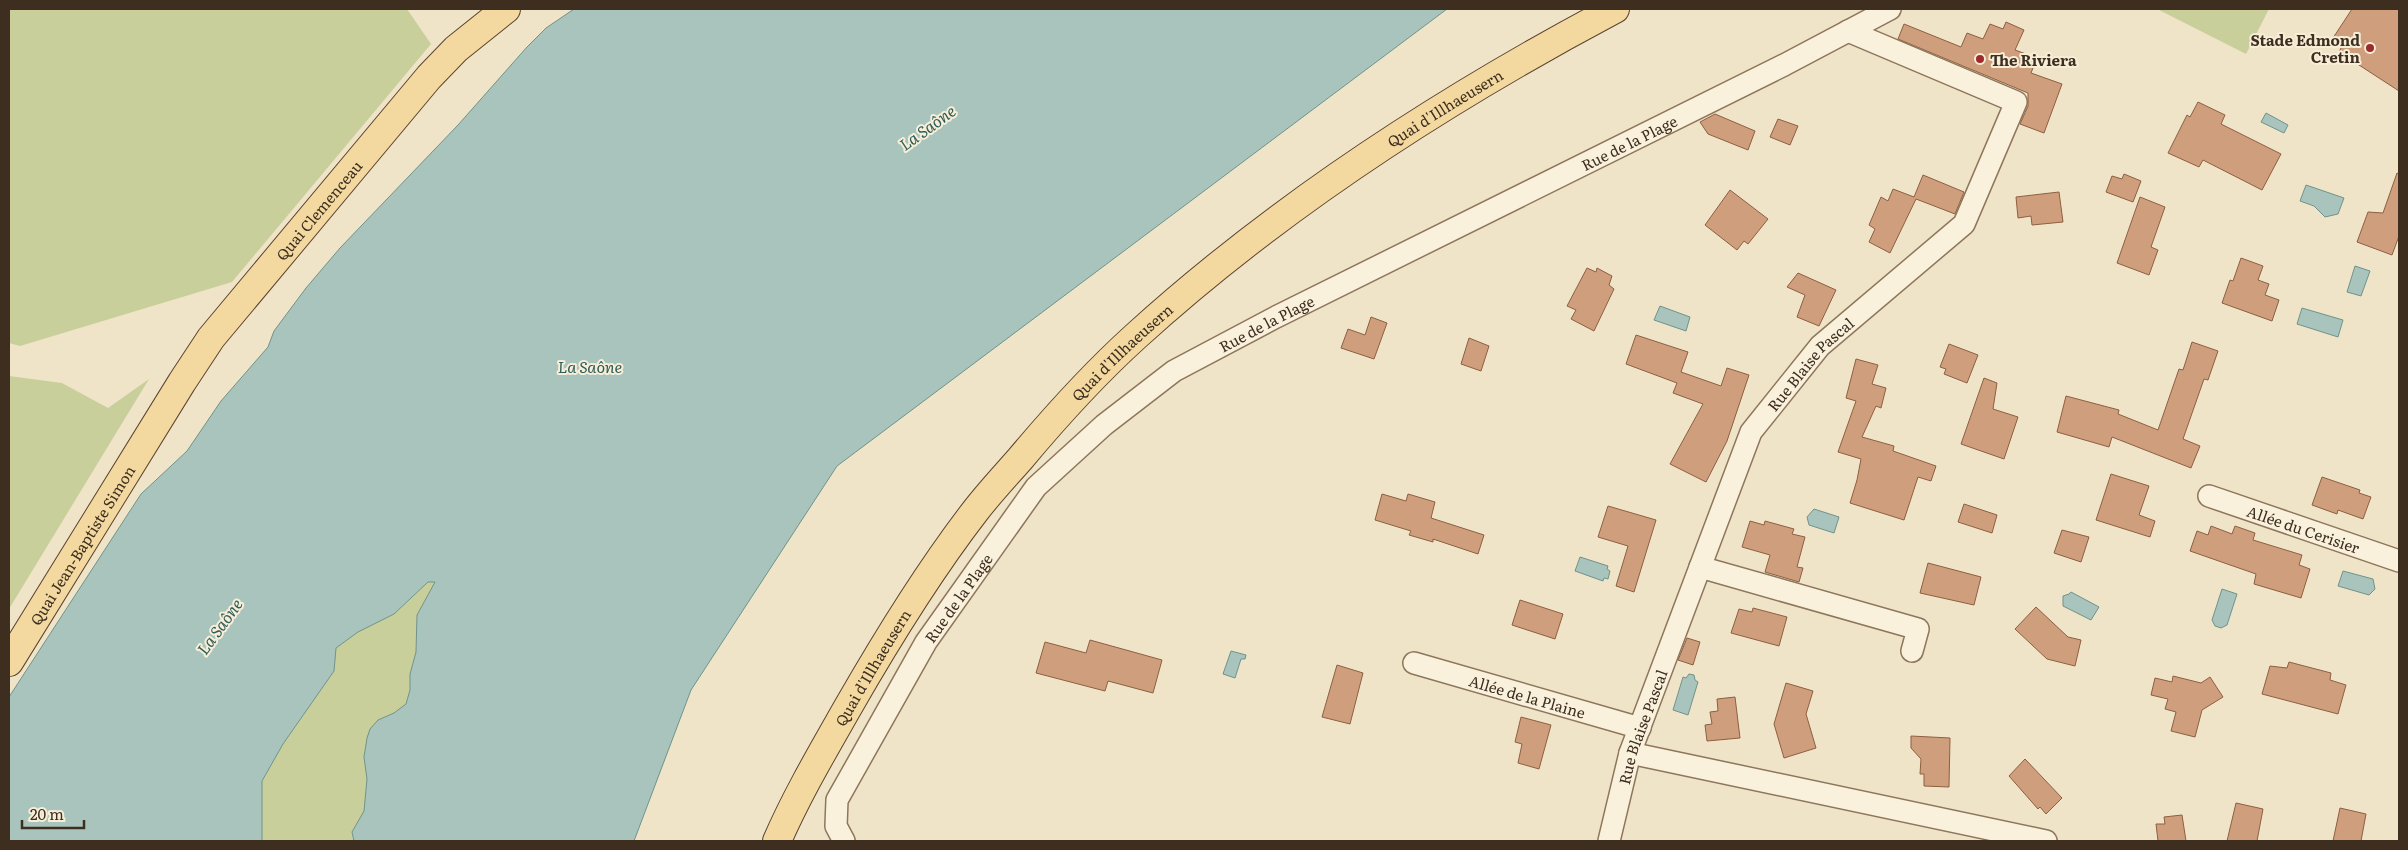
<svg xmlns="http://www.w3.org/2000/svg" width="2408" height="850" viewBox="0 0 2408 850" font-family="Literata,serif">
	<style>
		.green { fill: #c9cf9b }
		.water { fill: #a9c4bc; stroke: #6f938a }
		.building { fill: #cf9f7d; stroke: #8d5f41 }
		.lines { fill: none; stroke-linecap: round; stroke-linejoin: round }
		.minor-casing { stroke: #8d765c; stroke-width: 24 }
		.primary-casing { stroke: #5b4430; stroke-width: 30 }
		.minor { stroke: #faf1dc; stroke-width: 21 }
		.primary { stroke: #f3d9a0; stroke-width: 28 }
		.poi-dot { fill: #9e2a2b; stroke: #f7eed8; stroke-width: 2 }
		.labels { text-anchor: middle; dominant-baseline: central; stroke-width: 4; stroke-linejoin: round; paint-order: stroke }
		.poi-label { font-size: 15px; font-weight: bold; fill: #3d2e20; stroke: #f7eed8; text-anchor: end }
		.street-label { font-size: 15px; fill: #3d2e20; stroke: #f7eed8 }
		.water-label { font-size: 16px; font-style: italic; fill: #2f5d5a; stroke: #f7eed8 }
	</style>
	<rect width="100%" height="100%" fill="#f0e4c8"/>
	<!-- green -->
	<g class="green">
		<path d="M9,9h398l24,35 -199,238 -212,64 -11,-3z"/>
		<path d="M2157,9h112l-23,45z"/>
		<path d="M9,376l53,7 46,25 41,-29 -140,230z"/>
		<path d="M428,582h7l-18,33 -1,37 -6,22v16l-4,14 -12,9 -16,7 -14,37 3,22 -3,32 -12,21 2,9h-92v-60l21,-37 51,-73 2,-23 22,-16 36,-18z"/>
	</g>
	<!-- water -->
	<g class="water">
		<path d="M574,9h873l-610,457 -146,224 -57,151h-280l-2,-9 12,-21 3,-32 -3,-22 3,-19 3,-9 8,-9 16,-7 12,-9 4,-14v-16l6,-22 1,-37 18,-33h-7l-34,32 -36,18 -22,16 -2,23 -51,73 -21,37v60h-253v-144l132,-203 46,-43 34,-50 47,-54 6,-16 32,-43 34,-40 118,-123 69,-78 19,-19z"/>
		<path d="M2266,113l22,12 -4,8 -23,-11z"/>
		<path d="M2306,185l38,13 -6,16 -13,3 -11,-11 -14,-5z"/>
		<path d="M2355,266l15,5 -9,25 -14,-4z"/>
		<path d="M1660,306l30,11 -4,14 -32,-11z"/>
		<path d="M2302,308l41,12 -5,17 -41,-13z"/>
		<path d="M1814,509l25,8 -5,16 -25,-8 -2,-8z"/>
		<path d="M1580,557l28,9 -1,3 3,2 -2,8 -4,-1 -1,3 -28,-10z"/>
		<path d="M2343,571l30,8 2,10 -6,6 -31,-9z"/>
		<path d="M2222,589l15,5 -10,31 -6,3 -6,-2 -3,-6z"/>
		<path d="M2071,592l28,15 -8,13 -28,-14v-10l6,-2z"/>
		<path d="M1231,651l15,4 -1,4h-4l-6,19 -12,-4z"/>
		<path d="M1689,674l5,1 1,5 3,2 -10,33 -15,-5 10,-33 3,1z"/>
	</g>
	<!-- building -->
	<g class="building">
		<path d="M2352,9h47v82l-60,-39 4,-8 -10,-6z"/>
		<path d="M2006,22l18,8 -9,20 22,8 -6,15 31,11 -18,49 -24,-9 8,-18v-13l-130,-54 6,-15 57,23 6,-14 16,6 7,-15 13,5z"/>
		<path d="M2198,102l27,13 -4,9 60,30 -19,36 -59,-30 -4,7 -31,-14 19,-38 3,2z"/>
		<path d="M1715,114l40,17 -7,19 -40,-16 -8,-12z"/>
		<path d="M1778,119l20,7 -8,19 -20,-8z"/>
		<path d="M2397,173l2,1v62l-7,19 -35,-13 11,-30 15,1z"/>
		<path d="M2124,174l17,7 -8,21 -27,-10 6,-16 10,3z"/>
		<path d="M1923,175l41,17 -9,22 -39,-15 -26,54 -21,-11 6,-13 -6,-4 12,-28 7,4 5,-12 21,8z"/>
		<path d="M1730,190l38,29 -20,25 -4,-3 -7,9 -32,-25z"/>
		<path d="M2059,192l4,30 -31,3 -1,-9 -13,2 -2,-21z"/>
		<path d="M2140,197l25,10 -14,40 7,3 -9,25 -32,-12z"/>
		<path d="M2241,258l22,8 -5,14 11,4 -4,11 14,5 -7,21 -50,-18 8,-23 3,1z"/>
		<path d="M1587,268l9,4 1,-4 15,8 -3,9 5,4 -20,42 -23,-12 5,-9 -9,-4z"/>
		<path d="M1798,273l38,17 -17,36 -22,-9 8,-22 -18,-8z"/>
		<path d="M1371,317l16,6 -13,36 -33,-11 7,-19 17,6z"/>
		<path d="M1636,335l52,17 -7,20 40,14 6,-18 22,7 -22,66 -21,41 -36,-18 33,-60 -30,-11 4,-10 -51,-19z"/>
		<path d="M1469,338l20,8 -8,25 -20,-7z"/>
		<path d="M2192,342l26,9 -10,29 -4,-1 -21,60 17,7 -9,22 -79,-31 -3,10 -52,-15 9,-36 53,14 -1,4 40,16 21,-61 4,1z"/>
		<path d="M1949,344l29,11 -11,28 -23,-9 2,-5 -6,-2z"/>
		<path d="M1856,359l22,6 -6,19 14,4 -5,20 -5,-2 -14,31 32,9 -1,5 43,15 -5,15 -13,-4 -14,43 -54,-17 7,-23 4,-21 -23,-7 18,-51 -10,-3z"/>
		<path d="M1984,378l13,5 -4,26 25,8 -14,42 -43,-15z"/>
		<path d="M2111,474l38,12 -10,29 16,6 -5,16 -54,-17z"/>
		<path d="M2322,477l38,13 -1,3 12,4 -8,22 -25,-9 -1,4 -25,-9z"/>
		<path d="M1382,494l24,7 2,-7 27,8 -4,16 53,17 -6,19 -45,-15v3l-24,-7 2,-4 -36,-11z"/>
		<path d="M1964,504l33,11 -5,18 -34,-11z"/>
		<path d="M1608,506l48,14 -22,72 -18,-6 12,-40 -30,-9z"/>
		<path d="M1750,521l14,4 1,-4 29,8 -2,5 13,3 -8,30 6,1 -4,14 -34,-10 5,-17 -28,-8z"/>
		<path d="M2211,526l21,8 3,-8 20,7 -2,7 49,15 -3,10 11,4 -9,29 -47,-14 2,-10 -66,-23 7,-20 11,4z"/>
		<path d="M2062,530l27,7 -8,25 -27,-9z"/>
		<path d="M1928,563l53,14 -7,28 -54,-12z"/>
		<path d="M1520,600l43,14 -8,25 -43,-14z"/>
		<path d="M2036,607l32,30 13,3 -6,26 -28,-7 -32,-30z"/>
		<path d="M1753,608l34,9 -8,29 -48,-13 8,-24 13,3z"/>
		<path d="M1687,638l13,4 -7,23 -15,-5z"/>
		<path d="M1090,640l72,20 -9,33 -45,-12 -3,10 -69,-18 9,-31 41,11z"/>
		<path d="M2289,662l42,11 -1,7 16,5 -8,29 -76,-20 8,-28 17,2z"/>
		<path d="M1337,665l26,8 -13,51 -28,-7z"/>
		<path d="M2173,676l28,7 9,-6 13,20 -21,13 -7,27 -24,-6 5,-19 -11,-3 3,-10 -17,-4 4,-17 17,4z"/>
		<path d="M1786,683l27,8 -7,23 10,34 -32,10 -10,-34z"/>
		<path d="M1735,697l5,41 -33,3 -2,-16 7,-1 -2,-12 8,-1 -1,-12z"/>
		<path d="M1521,717l30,8 -12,44 -21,-6 4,-19 -7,-2z"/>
		<path d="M1911,736l39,2 -1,49 -25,-1v-12h-4l1,-15 -10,-11z"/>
		<path d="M2025,759l37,39 -16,16 -6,-7 -2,2 -29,-33z"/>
		<path d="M2236,803l27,6 -6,32h-30z"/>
		<path d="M2340,808l26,6 -5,27h-28z"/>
		<path d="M2182,815l4,26h-28l-2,-17h9l-1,-7z"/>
	</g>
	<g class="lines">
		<defs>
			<g id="minor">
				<path id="s1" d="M2209,496l190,65"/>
				<path d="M1700,567l218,62 -6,22"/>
				<path id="s2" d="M1414,663l226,65"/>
				<path d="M1630,753l416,88"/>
				<path id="s3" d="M844,841l-8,-15 1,-26 89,-158 110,-155 68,-62 70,-54 102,-54 508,-252 106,-56"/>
				<path id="s4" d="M1609,841l21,-88 121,-321 69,-86 144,-122 52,-122 -168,-71"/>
			</g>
			<g id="primary">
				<path id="s5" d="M9,662l173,-280 29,-44 218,-261 27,-28 50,-40"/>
				<path id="s6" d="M777,841c20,-46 46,-90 71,-134 39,-68 80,-135 128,-197 14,-18 29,-34 44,-51 36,-43 74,-85 116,-123 143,-130 309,-237 479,-327"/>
			</g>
		</defs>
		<!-- minor casing -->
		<use href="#minor" class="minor-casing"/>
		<!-- primary casing -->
		<use href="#primary" class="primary-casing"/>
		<!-- minor -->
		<use href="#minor" class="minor"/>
		<!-- primary -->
		<use href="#primary" class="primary"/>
	</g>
	<!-- markers -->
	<g class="poi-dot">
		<circle cx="2370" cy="48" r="5"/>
		<circle cx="1980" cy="59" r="5"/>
	</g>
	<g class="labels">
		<!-- poi labels -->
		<g class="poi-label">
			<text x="2360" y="39">Stade Edmond<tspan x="2360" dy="17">Cretin</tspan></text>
			<text x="1990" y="59" text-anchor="start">The Riviera</text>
		</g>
		<!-- street labels -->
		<g class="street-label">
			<text stroke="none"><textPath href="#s6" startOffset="1008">Quai d'Illhaeusern</textPath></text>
			<text stroke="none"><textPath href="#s3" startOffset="1104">Rue de la Plage</textPath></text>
			<text stroke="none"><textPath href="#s5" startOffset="549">Quai Clemenceau</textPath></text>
			<text stroke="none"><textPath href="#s3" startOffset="699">Rue de la Plage</textPath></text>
			<text stroke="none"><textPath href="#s6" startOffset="602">Quai d'Illhaeusern</textPath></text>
			<text stroke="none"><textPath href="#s4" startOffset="524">Rue Blaise Pascal</textPath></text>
			<text stroke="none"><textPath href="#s1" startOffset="100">Allée du Cerisier</textPath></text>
			<text stroke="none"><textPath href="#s5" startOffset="138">Quai Jean-Baptiste Simon</textPath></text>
			<text stroke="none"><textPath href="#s3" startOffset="279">Rue de la Plage</textPath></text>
			<text stroke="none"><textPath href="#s6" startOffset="198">Quai d'Illhaeusern</textPath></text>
			<text stroke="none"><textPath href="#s2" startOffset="118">Allée de la Plaine</textPath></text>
			<text stroke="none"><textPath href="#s4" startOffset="119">Rue Blaise Pascal</textPath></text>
		</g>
		<!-- water labels -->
		<g class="water-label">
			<text transform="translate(927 127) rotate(-36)">La Saône</text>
			<text x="590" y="366">La Saône</text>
			<text transform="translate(219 626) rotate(-54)">La Saône</text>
		</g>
	</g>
	<!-- border -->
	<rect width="2408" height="850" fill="none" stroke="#3d2e20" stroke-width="20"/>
	<!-- scale -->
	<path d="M22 820v8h62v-8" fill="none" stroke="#3d2e20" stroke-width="2.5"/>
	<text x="30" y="820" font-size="15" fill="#3d2e20" stroke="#f7eed8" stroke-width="4" paint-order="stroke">20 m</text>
</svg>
